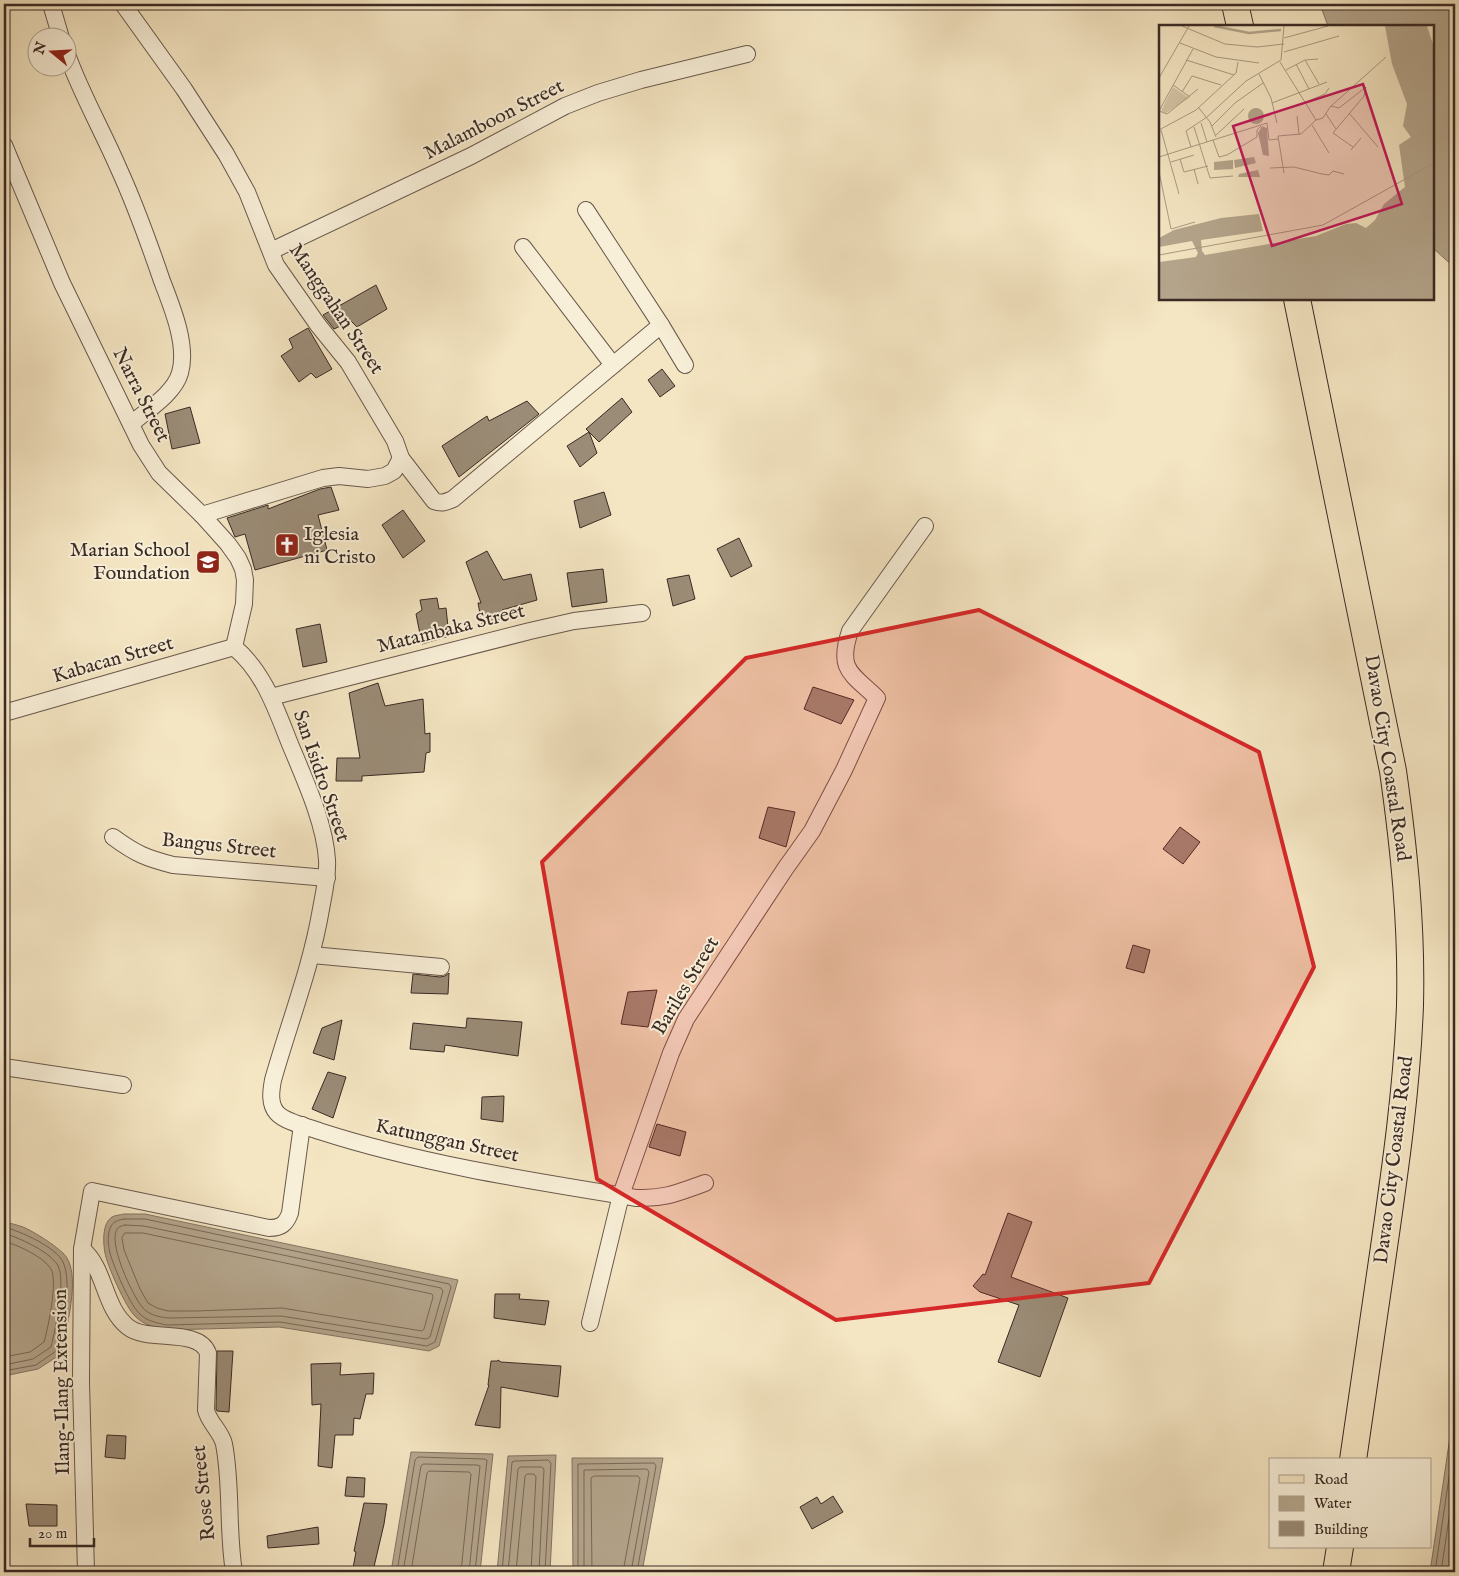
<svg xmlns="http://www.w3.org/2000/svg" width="1459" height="1576" viewBox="0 0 1459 1576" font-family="'IM FELL English',serif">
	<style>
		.water { fill: #b5a68d; stroke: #847463 }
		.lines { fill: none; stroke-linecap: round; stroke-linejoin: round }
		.shore { stroke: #786858; stroke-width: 1 }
		.building { fill: #9b8c77; stroke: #3a2a24 }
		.street-casing { stroke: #69594c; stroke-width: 18 }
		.primary-casing { stroke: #3a2a24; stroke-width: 28 }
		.street { stroke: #f8efd8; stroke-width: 16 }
		.primary { stroke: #f5e6c3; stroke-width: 26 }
		.marked { fill: #d62828; fill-opacity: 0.2; stroke: #d62828; stroke-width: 4; stroke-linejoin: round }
		.labels { text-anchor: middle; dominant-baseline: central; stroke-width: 4; stroke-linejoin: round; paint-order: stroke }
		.street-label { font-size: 20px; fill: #3a2a24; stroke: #f8efd8 }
		.poi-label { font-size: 20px; fill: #3a2a24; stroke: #f8efd8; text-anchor: start }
		.inset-river { fill: none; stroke: #b5a68d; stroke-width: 2.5 }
		.inset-road { fill: none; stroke: #aa9b83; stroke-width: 1 }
		.view { fill: #c2185b; fill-opacity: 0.15; stroke: #c2185b; stroke-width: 2.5 }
		.inset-edge { fill: none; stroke: #3a2a24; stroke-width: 2.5 }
	</style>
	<rect width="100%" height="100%" fill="#f5e6c3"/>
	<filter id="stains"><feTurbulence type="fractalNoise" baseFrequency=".004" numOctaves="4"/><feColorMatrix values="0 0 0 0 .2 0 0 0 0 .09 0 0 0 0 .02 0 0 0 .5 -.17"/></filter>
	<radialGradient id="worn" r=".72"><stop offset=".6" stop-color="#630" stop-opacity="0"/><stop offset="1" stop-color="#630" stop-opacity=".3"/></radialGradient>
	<!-- water -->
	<g class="water">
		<path d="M1320,4h135v264l-22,-20v-222h-105z"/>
		<path d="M124,1214h21l313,66 -19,66 -10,5 -150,-24 -113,3c-11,-3 -23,-5 -31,-14 -9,-8 -28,-51 -30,-63 -2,-10 -3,-30 7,-36 3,-2 9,-2 12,-3z"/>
		<path d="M4,1222c6,1 13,3 19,5 10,4 39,22 44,31 13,21 -1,72 -6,96l-23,15 -34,7z"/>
		<path d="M1455,1403v169h-25z"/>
		<path d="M411,1452l82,2 -13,118h-89z"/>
		<path d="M556,1455l-6,117h-53l11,-116z"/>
		<path d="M572,1458h91l-21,114h-69z"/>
	</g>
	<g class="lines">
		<!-- shore -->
		<g class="shore">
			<path d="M124,1219h21l304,65 2,3 -16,55 -8,4 -147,-24 -113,3c-10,-2 -21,-4 -28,-12 -9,-8 -26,-48 -29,-60 -2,-8 -3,-19 1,-27 3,-5 8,-6 13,-7z"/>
			<path d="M125,1225l19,1 297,62 2,3 -13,46 -4,2 -145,-23 -113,2c-9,-1 -19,-3 -25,-10 -10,-11 -37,-68 -25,-80 1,-2 5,-2 7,-3z"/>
			<path d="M4,1227c16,4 52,20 59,35 10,21 -1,67 -7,89l-20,14 -32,6"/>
			<path d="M4,1233c15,5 43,17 53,31 10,14 -2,66 -6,83l-18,12 -29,6"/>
			<path d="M125,1233h18l289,61 1,3 -9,32 -2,2 -140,-23 -86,3h-28l-11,-3 -9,-5 -8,-14 -16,-39 -2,-12z"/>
			<path d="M4,1241c13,4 39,15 47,28 7,12 -3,59 -7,73l-14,10 -26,5"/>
			<path d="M397,1572l18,-112 3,-3 66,2 3,1 -12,112"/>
			<path d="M403,1572l18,-106 2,-2 54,1 3,1 -11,106"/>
			<path d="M411,1572l16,-99 2,-2 40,1 2,2 -10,98"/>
			<path d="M502,1572l10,-110 3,-1 33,-1 3,3 -6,109"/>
			<path d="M508,1572l10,-103 2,-2h22l2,2 -5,103"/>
			<path d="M516,1572l9,-96 2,-2h7l2,3 -5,95"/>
			<path d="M578,1572v-108l76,-1 2,3 -19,106"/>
			<path d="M584,1572v-102l63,-1 2,3 -18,100"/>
			<path d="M592,1572l-1,-94 3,-2h44l2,3 -17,93"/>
			<path d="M1435,1572l20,-135"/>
			<path d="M1441,1572l14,-94"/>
		</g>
	</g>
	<!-- building -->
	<g class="building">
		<path d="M376,285l11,24 -30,18 -6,-6 -17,8 -11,-14z"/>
		<path d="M308,328l24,41 -16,9 -5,-5 -12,9 -18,-26 12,-8 -4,-9z"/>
		<path d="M662,369l13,17 -15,11 -12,-17z"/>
		<path d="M622,398l10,14 -33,30 -13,-13z"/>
		<path d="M527,401l12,13 -80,63 -17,-31 45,-30 2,5z"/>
		<path d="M190,407l10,36 -28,6 -7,-35z"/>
		<path d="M589,432l8,21 -17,14 -13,-21z"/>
		<path d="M331,487l8,23 -21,5 9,35 -72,20 -10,-36 -10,3 -8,-19 41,-13v4l52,-20z"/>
		<path d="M604,492l7,23 -31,13 -6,-27z"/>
		<path d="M403,510l22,31 -22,17 -21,-33z"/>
		<path d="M739,538l13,28 -21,11 -14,-28z"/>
		<path d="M487,551l16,29 28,-6 6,26 -35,10 1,9 -21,5 -4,-21h3l-15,-41z"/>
		<path d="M603,569l4,33 -35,5 -5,-34z"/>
		<path d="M689,575l6,24 -22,7 -6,-27z"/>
		<path d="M437,598l2,11 7,-1 3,28 -27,8 -6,-30 6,-4 -2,-10z"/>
		<path d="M320,624l7,38 -24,5 -7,-38z"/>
		<path d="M378,683l7,23 38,-7 2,35 5,-1v19l-4,1 -2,19 -62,4v5h-26l1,-23h23l-11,-65z"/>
		<path d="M813,687l41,13 -13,24 -37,-15z"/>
		<path d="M768,807l27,5 -9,35 -27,-9z"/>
		<path d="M1180,827l20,15 -17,22 -20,-15z"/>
		<path d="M1133,945l17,5 -6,23 -18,-5z"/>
		<path d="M449,973l-1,21 -37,-1 2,-19 27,3 5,-1z"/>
		<path d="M657,990l-9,37 -27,-3 7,-32z"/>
		<path d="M467,1018l55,4 -4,34 -73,-11 -1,7 -34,-3 3,-26 53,5z"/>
		<path d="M342,1020l-8,40 -21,-7 9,-25z"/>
		<path d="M328,1072l18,5 -13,41 -21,-9z"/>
		<path d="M504,1096l-1,26 -22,-3 1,-22z"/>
		<path d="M657,1124l29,8 -6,24 -31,-9z"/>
		<path d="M1008,1213l24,9 -21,55 57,21 -28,79 -42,-15 21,-57 -39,-13 -7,-6 10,-12 2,1z"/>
		<path d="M495,1294h25l-1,5 30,2 -4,24 -51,-7z"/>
		<path d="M217,1351h16l-4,61 -12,-1 -1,-2z"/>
		<path d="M498,1360l3,2 60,4 -3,31 -57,-10 -1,41 -25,-3 14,-40h-1l3,-24h7z"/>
		<path d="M341,1363l-1,12 34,-2 -1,21h-7l-6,25 -6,-1 -1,17h-18l-3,33 -14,-2 3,-62 -9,1 -1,-41z"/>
		<path d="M107,1435l19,1 -1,23 -20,-2z"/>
		<path d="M347,1477l18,1 -1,19 -19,-1z"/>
		<path d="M833,1496l10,16 -31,17 -12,-22 17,-10 4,7z"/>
		<path d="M364,1503l23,1 -3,20 -11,47 -20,-3 3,-16 -2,-1z"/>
		<path d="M26,1504l31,1v21h-28z"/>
		<path d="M318,1527l1,17 -51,4 -1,-12z"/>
	</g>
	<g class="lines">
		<defs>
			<g id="street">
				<path d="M51,4l10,34"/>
				<path d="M123,4l61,85 42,65 21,38 29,73 42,60 30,37 47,79 6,17 33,43c8,3 12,1 19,-2l208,-174"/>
				<path d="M68,57c14,38 34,73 50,110 17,37 31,76 44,114 10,26 26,64 18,92 -6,21 -33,37 -49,51"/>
				<path d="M4,145l58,138 79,162 18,28 43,42 26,29 10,14 5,11 2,11 -1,24 -10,43"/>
				<path d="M586,210l75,115 24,40"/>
				<path d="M523,247l90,118"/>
				<path d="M271,251l200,-95 94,-50 33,-13 43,-13 106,-26"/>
				<path d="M202,515l121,-37 16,-2 29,3 17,-3 9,-5 7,-13"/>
				<path d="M234,647c30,25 42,62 56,97 14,34 35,79 37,116 1,16 -3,33 -6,49 -10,59 -32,114 -48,171 -2,11 -4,24 4,33 8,9 31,14 42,18 102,33 213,50 318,67 28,1 42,-6 68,-15"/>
				<path d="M271,697l259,-66 44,-10 68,-8"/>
				<path d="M4,713l230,-66"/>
				<path d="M113,837c23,17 33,21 60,28l154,13"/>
				<path d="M312,955l129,12"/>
				<path d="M4,1067l119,18"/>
				<path d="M82,1249c24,20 21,58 46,78 20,16 70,0 80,26l-2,57c3,13 15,21 18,34 8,41 3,86 10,128"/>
				<path d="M590,1323l31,-128 50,-142 15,-34 99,-150 27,-38 32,-61 33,-72c-26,-25 -40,-28 -27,-67l75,-105"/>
				<path d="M86,1572l-5,-190 1,-133 10,-58 177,37c12,0 17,-4 21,-15l12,-88"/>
			</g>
			<g id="primary">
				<path d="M1235,4l5,22"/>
				<path d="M1297,299l96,472c11,78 19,155 17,234 -3,83 -15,166 -27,249 -10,68 -20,137 -30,206"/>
				<path d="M1336,1572l4,-25"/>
			</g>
		</defs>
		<!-- street casing -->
		<use href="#street" class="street-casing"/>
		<!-- primary casing -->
		<use href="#primary" class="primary-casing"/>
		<!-- street -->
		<use href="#street" class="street"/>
		<!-- primary -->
		<use href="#primary" class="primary"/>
	</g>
	<!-- marked area -->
	<path class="marked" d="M979,610l280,142 55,215 -165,316 -313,37 -239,-141 -55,-317 204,-204z"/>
	<!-- icons -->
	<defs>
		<symbol id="church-square" viewBox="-11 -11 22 22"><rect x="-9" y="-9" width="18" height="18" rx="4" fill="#8f2418" stroke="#f8efd8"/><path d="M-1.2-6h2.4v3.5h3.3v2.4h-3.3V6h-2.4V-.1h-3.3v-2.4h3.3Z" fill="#fff"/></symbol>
		<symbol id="school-square" viewBox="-11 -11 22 22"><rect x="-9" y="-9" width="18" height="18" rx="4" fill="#8f2418" stroke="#f8efd8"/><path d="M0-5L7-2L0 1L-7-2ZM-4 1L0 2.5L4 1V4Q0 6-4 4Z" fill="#fff"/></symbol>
	</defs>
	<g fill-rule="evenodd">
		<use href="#church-square" x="273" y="531" width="28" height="28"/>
		<use href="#school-square" x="194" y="548" width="28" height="28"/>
	</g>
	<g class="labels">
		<!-- street labels -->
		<g class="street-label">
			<text transform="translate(494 120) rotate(-27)">Malamboon Street</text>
			<text transform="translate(336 309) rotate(56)">Manggahan Street</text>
			<text transform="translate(141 395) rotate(63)">Narra Street</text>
			<text transform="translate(451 629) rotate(-14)">Matambaka Street</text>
			<text transform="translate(113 660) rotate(-16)">Kabacan Street</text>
			<text transform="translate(1387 758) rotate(81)">Davao City Coastal Road</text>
			<text transform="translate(321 776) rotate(71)">San Isidro Street</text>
			<text transform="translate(219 846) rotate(6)">Bangus Street</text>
			<text transform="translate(686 986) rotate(-59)">Bariles Street</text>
			<text transform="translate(447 1141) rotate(12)">Katunggan Street</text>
			<text transform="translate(1394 1160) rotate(-83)">Davao City Coastal Road</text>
			<text transform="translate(62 1382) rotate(-91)">Ilang-Ilang Extension</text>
			<text transform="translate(204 1493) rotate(-96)">Rose Street</text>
		</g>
		<!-- poi labels -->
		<g class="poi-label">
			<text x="304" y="534">Iglesia<tspan x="304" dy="23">ni Cristo</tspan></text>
			<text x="190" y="550" text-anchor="end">Marian School<tspan x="190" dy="23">Foundation</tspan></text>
		</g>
	</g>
	<!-- overview -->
	<g transform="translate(1159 25)">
		<rect width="275" height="275" fill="#f5e6c3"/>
		<path d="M14,62l16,11 -23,15 -5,-2z" fill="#d5c6a8"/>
		<path d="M226,1h42l7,21v252h-275v-37l37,-5 2,-4 -6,-12 -33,6v-9l15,-8 47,-12 38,-4 4,17 -62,9 1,11 3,4 111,-19 30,-12 10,-1 10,5 9,-8 9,-16 21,-17 -6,-42 12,-8 -8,-11 4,-22 -15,-40zM89 91a8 8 0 1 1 16 0a8 8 0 1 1-16 0ZM103,101l5,2 2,28 -6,-1 -5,-22zM95,132l2,6 -21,5 -1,-8zM74,135v9l-19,1v-8zM99,145l2,7h-22l1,-3z" fill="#b5a68d"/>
		<path class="inset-river" d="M55,1l35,7 32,-3"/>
		<path class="inset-road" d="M23,1l43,18 32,3 27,-3M125,13l44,-12M21,18l36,14 43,6M125,27l55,-16M27,35l48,15M146,35l14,24M121,37l36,58M137,39l13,25M127,45l19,-10 13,-1M100,49l12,24 6,25M0,53l30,-52M14,60l17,12M23,67l10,-16 29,9M113,78l55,-21M145,78l21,-9 4,-6M172,81l8,2 27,-21M40,83l11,14 6,15M0,86l34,-62M0,86l8,3 31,-25M190,88l29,34M167,89l10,15M138,91l2,18M157,95l7,-2 7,-11 56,-50M42,98l6,19M153,100l17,28M53,101l23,-23 28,-20M35,102l16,51 23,-2M0,105l37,-20 40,-37 2,-11M2,105l18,64M56,111l29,-27M54,115l6,17 8,-2 30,-18v-7l4,-4M32,122l-5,-16 21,-14 39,-36 35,-21 3,-34M194,122l-20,-14 31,-37 2,-9M192,125l10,-12M0,132l105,-33 3,-1 2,17 9,-1M21,134l4,13 24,-6M12,137l23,-7M111,143l24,-1 28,7 7,1 4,-4 11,3M35,144l4,15M0,147l12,57 24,-7M125,148l-6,-37 23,-2 15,-14M0,230l164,-30 111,-62"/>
		<path class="view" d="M204,59l39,120 -130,42 -39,-120z"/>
		<rect width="275" height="275" class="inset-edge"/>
	</g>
	<!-- margin -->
	<rect width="1459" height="1576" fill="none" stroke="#f5e6c3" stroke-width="20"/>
	<rect x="5" y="5" width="1449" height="1566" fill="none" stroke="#3a2a24" stroke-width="2.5"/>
	<rect x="10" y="10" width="1439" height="1556" fill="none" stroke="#3a2a24"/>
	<!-- legend -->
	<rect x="1269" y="1458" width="162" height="90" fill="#f8efd8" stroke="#aca090"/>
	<rect x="1279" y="1475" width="25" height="8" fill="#f5e6c3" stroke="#aca090"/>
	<text x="1314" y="1484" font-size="15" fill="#3a2a24">Road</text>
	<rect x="1279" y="1496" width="25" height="15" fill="#b5a68d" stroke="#aca090"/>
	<text x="1314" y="1508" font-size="15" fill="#3a2a24">Water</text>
	<rect x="1279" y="1521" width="25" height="15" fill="#9b8c77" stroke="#aca090"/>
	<text x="1314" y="1534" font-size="15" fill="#3a2a24">Building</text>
	<!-- north arrow -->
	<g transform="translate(52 52) rotate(288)"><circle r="24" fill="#f8efd8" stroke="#aca090"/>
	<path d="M0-4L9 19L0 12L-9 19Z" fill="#8f2418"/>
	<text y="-8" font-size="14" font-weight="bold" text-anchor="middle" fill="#3a2a24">N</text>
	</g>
	<!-- scale -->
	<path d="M30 1538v8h64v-8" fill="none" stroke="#3a2a24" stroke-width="2.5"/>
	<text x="38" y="1538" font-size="15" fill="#3a2a24" stroke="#f8efd8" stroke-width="4" paint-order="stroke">20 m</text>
	<rect width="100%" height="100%" filter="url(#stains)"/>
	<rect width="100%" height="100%" fill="url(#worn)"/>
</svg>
